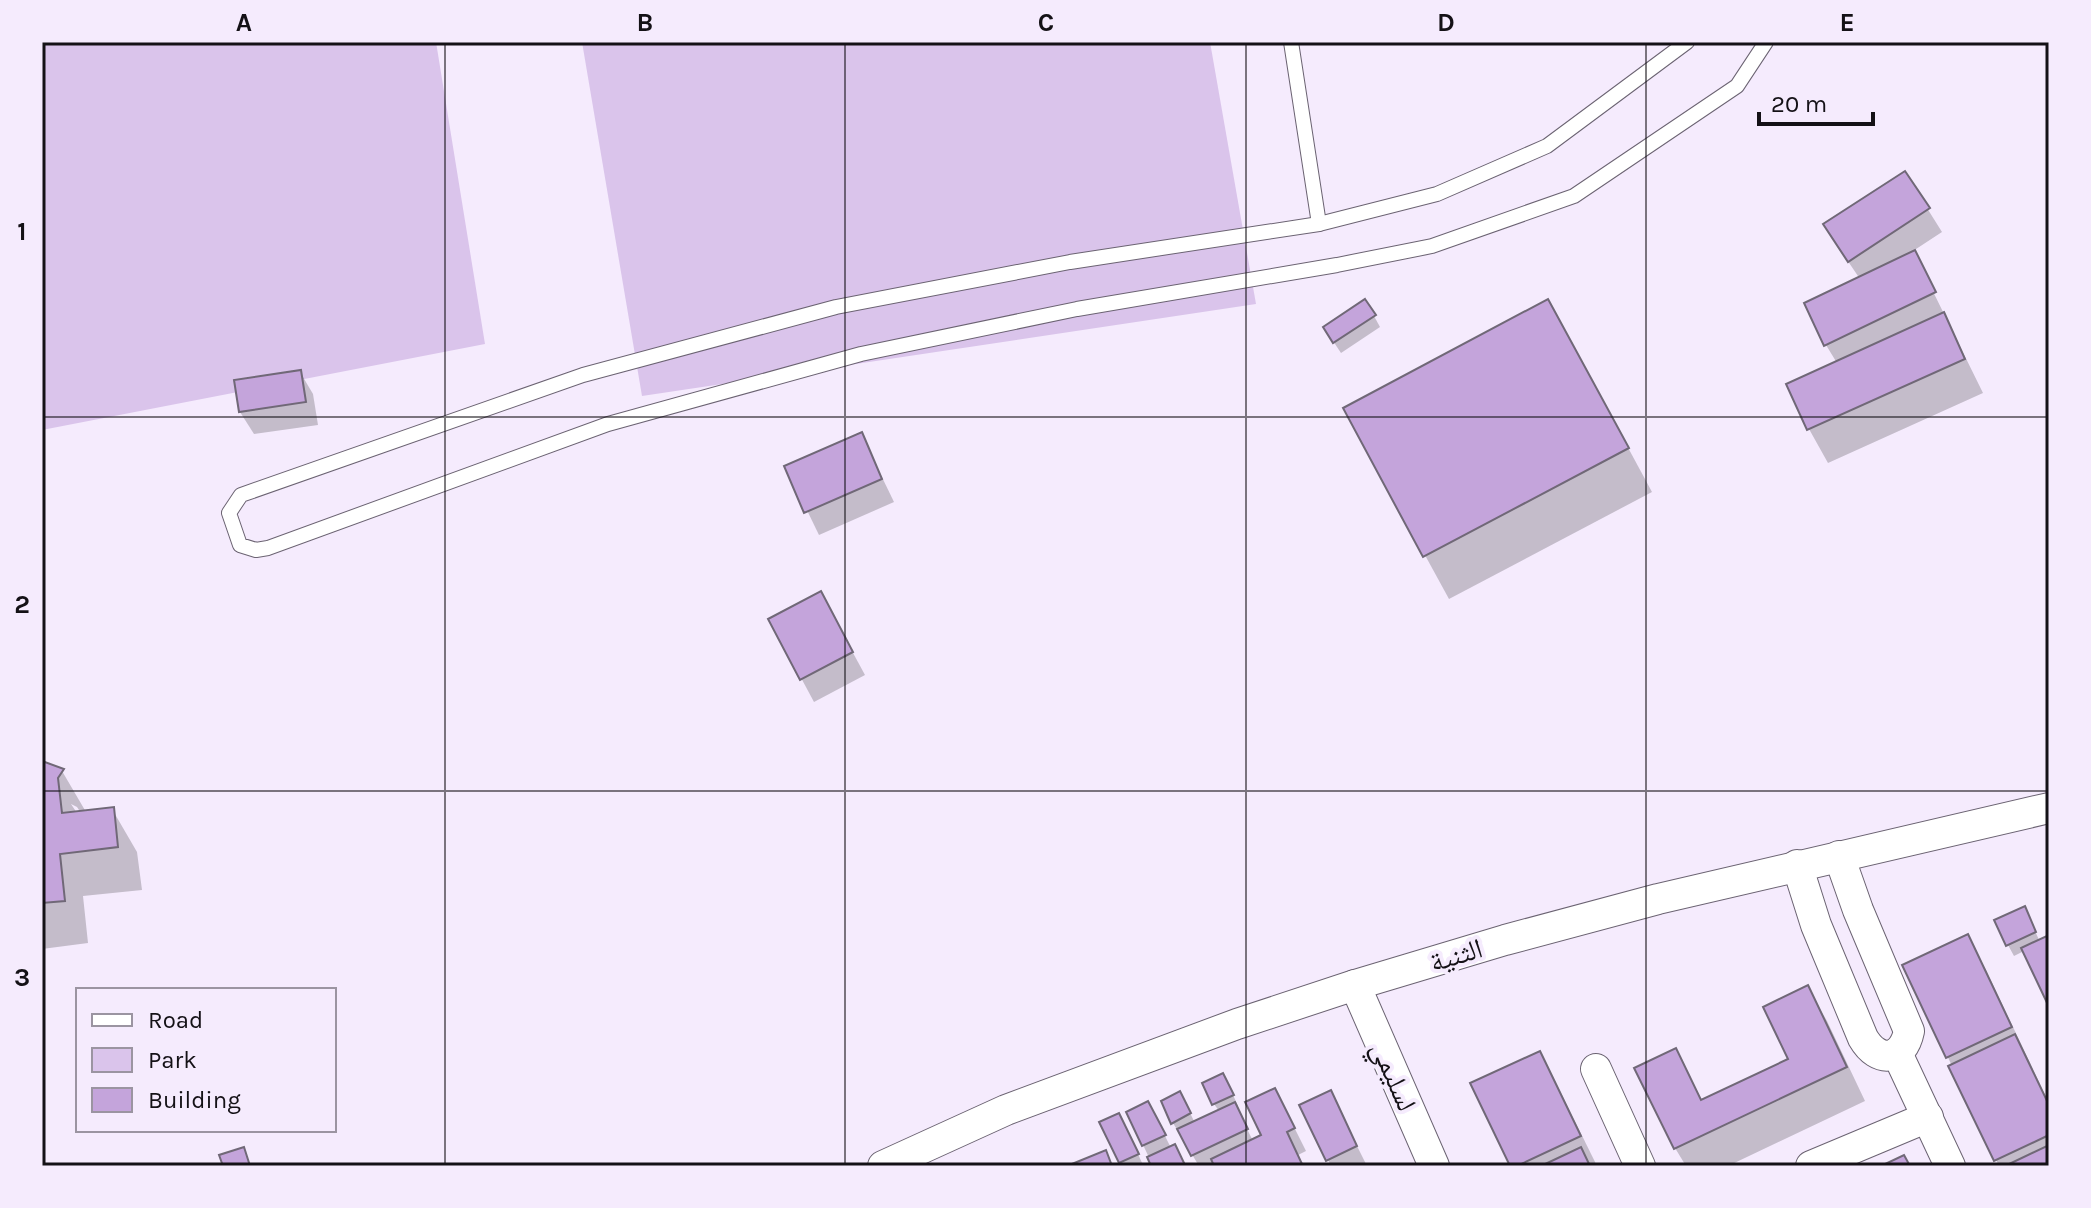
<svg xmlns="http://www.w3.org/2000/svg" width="2091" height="1208" viewBox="0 0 2091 1208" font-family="Karla,'Noto Naskh Arabic',sans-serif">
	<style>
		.green { fill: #dac4eb }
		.shadow { fill: #0003; fill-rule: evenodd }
		.building { fill: #c4a4db; stroke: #706877; stroke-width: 2 }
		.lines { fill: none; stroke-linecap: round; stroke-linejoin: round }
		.service-casing { stroke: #6b6372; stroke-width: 16 }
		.minor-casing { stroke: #6b6372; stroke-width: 32 }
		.service { stroke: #fff; stroke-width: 14 }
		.minor { stroke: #fff; stroke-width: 30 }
		.grid { fill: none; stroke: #141116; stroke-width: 2; stroke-opacity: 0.55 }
		.labels { text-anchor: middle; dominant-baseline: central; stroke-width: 8; stroke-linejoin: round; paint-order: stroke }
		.street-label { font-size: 28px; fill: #141116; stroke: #f5ebfd }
		.neatline { fill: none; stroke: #141116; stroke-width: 3 }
		.grid-label { font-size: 26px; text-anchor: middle; font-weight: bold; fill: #141116 }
	</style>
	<rect width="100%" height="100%" fill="#f5ebfd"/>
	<!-- green -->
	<g class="green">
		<path d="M42,42h394l49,302 -443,86z"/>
		<path d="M582,42h628l46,262 -614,92z"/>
	</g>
	<!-- shadow -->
	<g class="shadow">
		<path d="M1905,173l37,59 -29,19 70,142 -155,70 -19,-34 -20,-44 48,-22 -11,-18 34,-66 -21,-31z"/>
		<path d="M1374,316l6,11 -39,26 -10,-15z"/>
		<path d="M1572,344l80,148 -203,107 -104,-190z"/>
		<path d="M300,372l13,22 5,31 -64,9 -14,-22z"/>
		<path d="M861,434l33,68 -75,33 -33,-68z"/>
		<path d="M833,616l32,59 -51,27 -44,-82z"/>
		<path d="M42,763l20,8 24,41 26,-3 25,43 5,38 -59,6 5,47 -46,6zM71,804l6,3 4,6h-4z"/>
		<path d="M2030,920l10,22 9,-5v65l-25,-51 -10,5 -6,-11z"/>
		<path d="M1967,936l19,34 63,133v63h-50l-94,-200z"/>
		<path d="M1808,988l19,33 38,80 -137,65h-42l-11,-18v-98l28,52 88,-42z"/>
		<path d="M1539,1053l19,34 39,79h-85z"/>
		<path d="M1229,1086l9,20 -2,1 17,34 11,-5 23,-23 19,38 -8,4 5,11h-104l-26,-43 13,-18 9,18 24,-12 -5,-7z"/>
		<path d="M1330,1092l36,72 3,-1 2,3h-40l-30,-60z"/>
		<path d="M1128,1113l26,1 17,34 9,9 4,9h-31z"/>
		<path d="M1102,1123l23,3 18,39 -20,1z"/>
	</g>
	<!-- building -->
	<g class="building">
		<path d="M1905,171l25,37 -82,54 -25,-38z"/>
		<path d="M1915,250l21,42 -112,54 -20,-43z"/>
		<path d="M1365,299l11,16 -43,28 -10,-16z"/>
		<path d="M1548,299l81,149 -206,109 -80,-149z"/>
		<path d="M1944,312l21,47 -158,71 -21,-46z"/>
		<path d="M301,370l5,32 -67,10 -5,-32z"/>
		<path d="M862,432l20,47 -78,34 -20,-47z"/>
		<path d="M821,591l32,61 -53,28 -32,-61z"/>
		<path d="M42,761l22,8 -6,9 4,35 52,-6 4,40 -58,7 5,47 -23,2z"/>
		<path d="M2025,906l11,26 -30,14 -12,-26z"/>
		<path d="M1968,934l44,93 -66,31 -44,-93z"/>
		<path d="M2049,935v72l-28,-59z"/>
		<path d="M1808,985l39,82 -173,82 -40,-81 42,-20 25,52 87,-41 -25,-52z"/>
		<path d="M2015,1034l34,71v30l-55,26 -46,-95z"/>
		<path d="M1540,1051l41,85 -64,30h-7l-40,-83z"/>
		<path d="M1223,1073l11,22 -22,10 -10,-22z"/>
		<path d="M1275,1088l20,40 -8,4 15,32 -5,2h-83l-3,-7 50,-24 -16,-33z"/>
		<path d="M1331,1090l26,56 -31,15 -27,-56z"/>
		<path d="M1180,1091l11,22 -20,11 -10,-23z"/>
		<path d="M1148,1101l18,34 -24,11 -16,-34z"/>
		<path d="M1235,1102l13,27 -57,27 -14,-27z"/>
		<path d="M1119,1113l20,41 -20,9 -20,-41z"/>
		<path d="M1175,1144l10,21 -34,1 -4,-9z"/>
		<path d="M2049,1145v21h-44z"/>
		<path d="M244,1147l6,19h-27l-4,-11z"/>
		<path d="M1581,1147l9,19h-49z"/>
		<path d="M1106,1150l6,16h-45z"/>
		<path d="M1904,1155l6,11h-29z"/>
	</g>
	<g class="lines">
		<defs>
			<g id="service">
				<path d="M1291,42l28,182"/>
				<path d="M1687,42l-140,104 -110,48 -118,30 -249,38 -234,45 -253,68 -342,120 -12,18 11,32 16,5 12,-2 340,-124 253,-70 216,-45 260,-44 95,-19 142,-50 163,-110 29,-44"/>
			</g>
			<g id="minor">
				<path d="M1797,865l19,60 47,113c15,26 40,23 46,-7l-51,-121 -19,-54"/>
				<path d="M1355,985l79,181"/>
				<path d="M1897,1053l53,113"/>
				<path d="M1596,1069l44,97"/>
				<path d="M883,1166l123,-56 231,-86 118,-39 150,-45 153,-41 391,-91"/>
				<path d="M1811,1166l117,-49"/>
			</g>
		</defs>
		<!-- service casing -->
		<use href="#service" class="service-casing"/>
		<!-- minor casing -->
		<use href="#minor" class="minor-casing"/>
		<!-- service -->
		<use href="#service" class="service"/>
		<!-- minor -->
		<use href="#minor" class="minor"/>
	</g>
	<!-- grid -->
	<path class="grid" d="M445,42v1124M845,42v1124M1246,42v1124M1646,42v1124M42,417h2007M42,791h2007"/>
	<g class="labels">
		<!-- street labels -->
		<g class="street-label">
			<text transform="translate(1456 955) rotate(-17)">الثنية</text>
			<text transform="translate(1394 1076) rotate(66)">لسليمي</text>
		</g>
	</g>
	<!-- border -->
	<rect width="2091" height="1208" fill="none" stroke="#f5ebfd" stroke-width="88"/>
	<!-- legend -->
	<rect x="76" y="988" width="260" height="144" fill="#f5ebfd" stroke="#9b94a1" stroke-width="2"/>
	<rect x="92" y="1014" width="40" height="12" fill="#ffffff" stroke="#9b94a1" stroke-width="2"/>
	<text x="148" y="1028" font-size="24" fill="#141116">Road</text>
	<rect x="92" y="1048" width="40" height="24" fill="#dac4eb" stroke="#9b94a1" stroke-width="2"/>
	<text x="148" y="1068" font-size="24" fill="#141116">Park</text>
	<rect x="92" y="1088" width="40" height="24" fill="#c4a4db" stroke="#9b94a1" stroke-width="2"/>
	<text x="148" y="1108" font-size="24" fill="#141116">Building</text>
	<!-- scale -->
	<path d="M1759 112v12h114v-12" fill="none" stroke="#141116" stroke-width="4"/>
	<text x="1771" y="112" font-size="24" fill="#141116" stroke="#f5ebfd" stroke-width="6" paint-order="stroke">20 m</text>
	<rect x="44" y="44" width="2003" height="1120" class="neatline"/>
	<g class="grid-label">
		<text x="244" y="31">A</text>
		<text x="645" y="31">B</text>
		<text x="1046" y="31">C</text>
		<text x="1446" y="31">D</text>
		<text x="1847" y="31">E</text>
		<text x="22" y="240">1</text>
		<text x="22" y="613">2</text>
		<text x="22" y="986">3</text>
	</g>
</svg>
